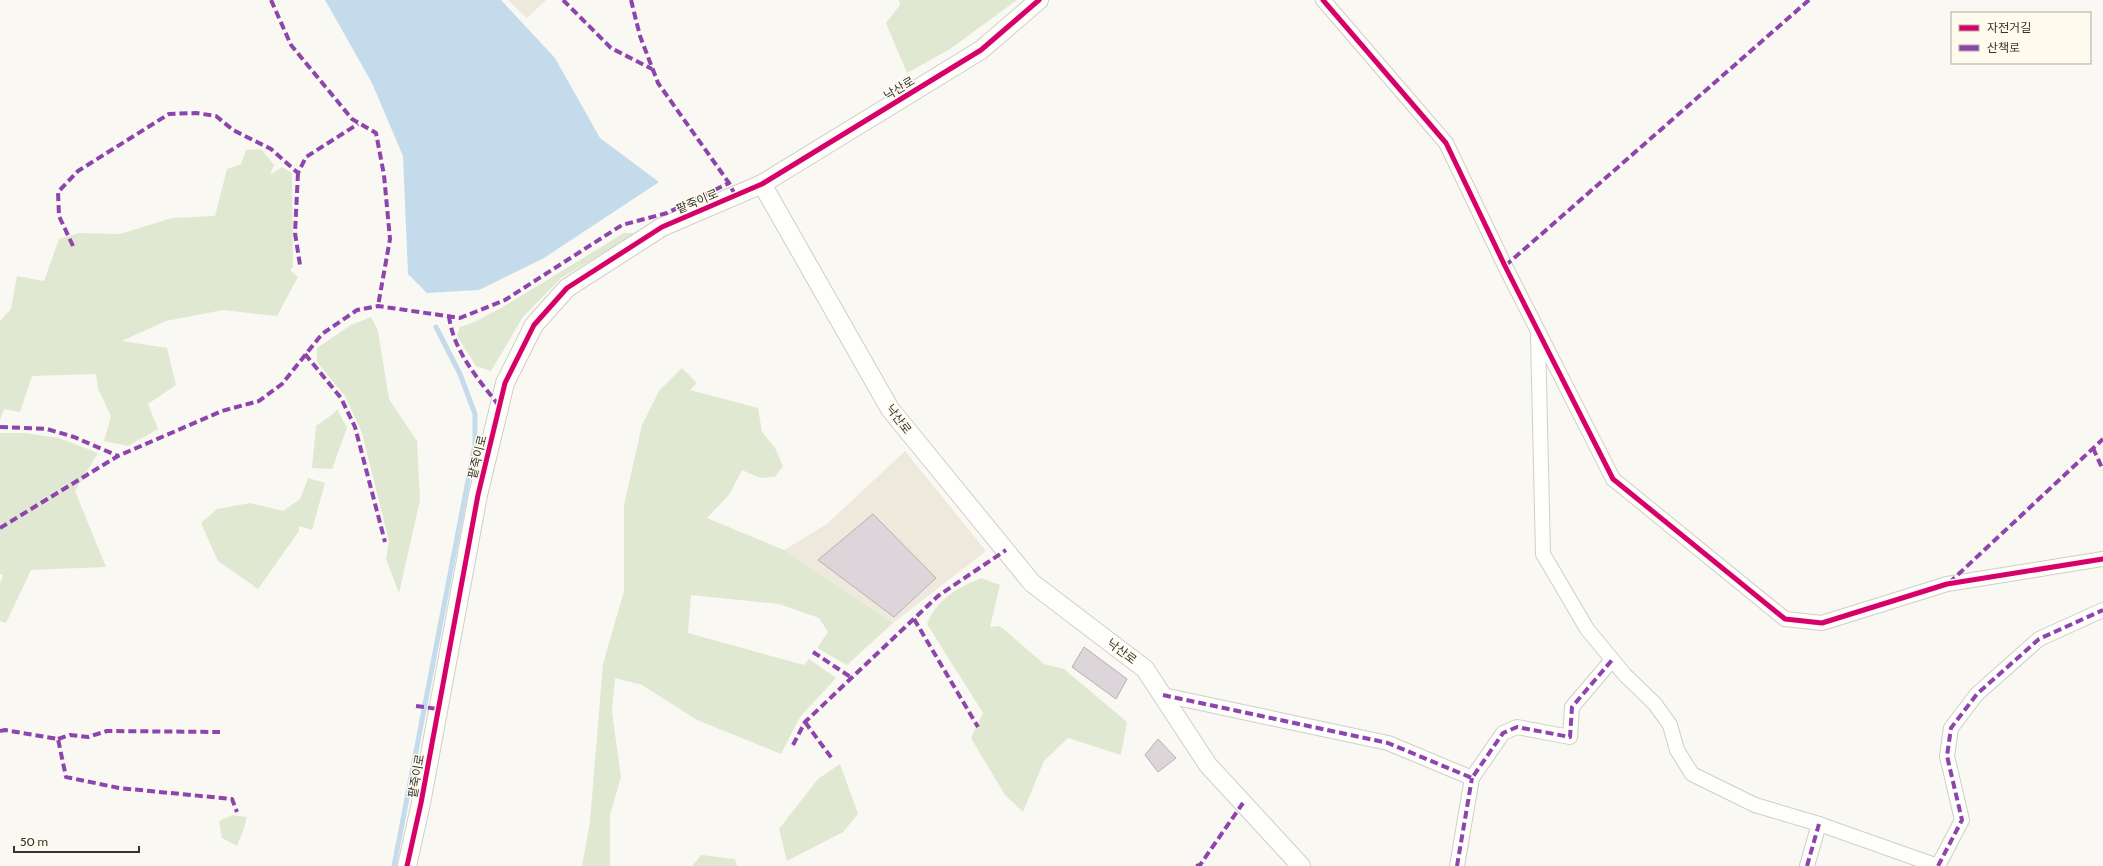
<svg xmlns="http://www.w3.org/2000/svg" width="2103" height="866" viewBox="0 0 2103 866" font-family="Cabin,'Noto Sans KR',sans-serif">
	<style>
		.built { fill: #eee9dd }
		.green { fill: #e1e8d2 }
		.water { fill: #c4dbec }
		.lines { fill: none; stroke-linecap: round; stroke-linejoin: round }
		.stream { stroke: #c4dbec; stroke-width: 5 }
		.building { fill: #dcd5d9; stroke: #b4b2b1 }
		.minor-casing { stroke: #d0cec9; stroke-width: 16 }
		.tertiary-casing { stroke: #d0cec9; stroke-width: 20 }
		.minor { stroke: #fefefd; stroke-width: 14 }
		.tertiary { stroke: #fefefd; stroke-width: 18 }
		.quiet { stroke: #8e44ad; stroke-width: 4; stroke-dasharray: 8 4; stroke-linecap: butt }
		.cycleway-casing { stroke: #fefaee; stroke-width: 8 }
		.cycleway { stroke: #d6006c; stroke-width: 5 }
		.labels { text-anchor: middle; dominant-baseline: central; stroke-width: 3; stroke-linejoin: round; paint-order: stroke }
		.street-label { font-size: 12px; fill: #35332e; stroke: #fefaee }
	</style>
	<rect width="100%" height="100%" fill="#faf8f2"/>
	<!-- built -->
	<g class="built">
		<path d="M508,0h38l-19,18z"/>
		<path d="M905,451l81,100 -93,72 -109,-73 43,-26z"/>
	</g>
	<!-- green -->
	<g class="green">
		<path d="M899,0h118l-67,49 -43,24 -21,-50 14,-18z"/>
		<path d="M261,149l13,16 -4,10 12,-8 10,6 1,94 -3,3 8,7 -21,39 -54,-6 -57,11 -44,20 45,7 9,37 -28,19 10,25 -30,17 -24,-5 7,-25 -13,-27 -2,-15 -64,2 -12,36 -16,-3 -4,11v-99l11,-12 6,-33 27,5 15,-42 20,-6 41,1 52,-16 43,-2 12,-47 14,-5 5,-14z"/>
		<path d="M624,233h13l-76,45 -38,39 -32,54 -15,-5 -19,-30 3,-9 12,-4 29,-15z"/>
		<path d="M371,317l7,14 11,68 28,42 3,59 -21,93 -13,-34 3,-18 -27,-108 -17,-37 -28,-34v-14l34,-23z"/>
		<path d="M682,368l15,15 -7,7 68,18 4,24 13,16 8,18 -8,11 -15,1 -18,-8 -13,25 -22,23 77,32 109,73 -46,42 -30,-17 11,-16 -9,-14 -40,-14 -88,-9 -3,38 116,32 5,-6 27,19 -36,39 -19,37 -84,-34 -55,-35 -27,-7 -3,34 9,65 -11,38v51h-28l8,-44 13,-158 21,-73v-86l18,-80 17,-34z"/>
		<path d="M337,409l10,19 -15,41 -20,-1 4,-42 17,-12z"/>
		<path d="M0,433h24l35,5 39,15 -23,38 31,76 -75,3 -25,53 -6,-2v-37l3,-9 -3,-1z"/>
		<path d="M308,478l17,5 -13,47 -13,-4v5l-41,58 -40,-28 -17,-38 16,-14 33,-6 33,8 17,-12z"/>
		<path d="M981,578l19,7 -10,42 10,-1 44,38 20,5 63,53 -6,33 -53,-17 -24,23 -21,51 -18,-17 -34,-57 12,-25 -56,-89c10,-25 30,-36 54,-46z"/>
		<path d="M840,764l18,50 -15,18 -56,29 -8,-32 39,-50z"/>
		<path d="M232,815l15,2 -4,14 -6,15 -15,-8 -3,-17z"/>
		<path d="M701,855l34,4 2,7h-45z"/>
	</g>
	<!-- water -->
	<path class="water" d="M325,0h176l54,58 45,80 59,44 -115,76 -65,32 -52,3 -19,-19 -5,-118 -31,-73z"/>
	<g class="lines">
		<!-- stream -->
		<path class="stream" d="M394,866l81,-422v-30l-15,-40 -24,-47"/>
	</g>
	<!-- building -->
	<g class="building">
		<path d="M873,514l63,64 -42,39 -76,-57z"/>
		<path d="M1084,647l43,32 -11,20 -44,-32z"/>
		<path d="M1158,739l18,19 -18,14 -13,-17z"/>
	</g>
	<g class="lines">
		<defs>
			<g id="minor">
				<path d="M1323,0l123,143 59,123 108,213 172,140 37,4 125,-39 156,-25"/>
				<path d="M1538,336l5,218 44,75 38,46 30,29 15,21 7,25 15,24 63,31 64,19 119,42"/>
				<path d="M1163,695l225,48 84,35 31,-45 14,-6 53,10 2,-30 40,-47"/>
				<path d="M1457,866l15,-88"/>
				<path d="M1807,866l12,-42"/>
				<path d="M1938,866l24,-46 -15,-64 4,-28 26,-34 62,-55 64,-29"/>
			</g>
			<g id="tertiary">
				<path d="M762,184l128,225 142,174 113,86 63,96 93,101"/>
				<path d="M407,866l14,-63 57,-308 27,-112 29,-58 33,-37 95,-61 100,-43 219,-134 58,-50"/>
			</g>
		</defs>
		<!-- minor casing -->
		<use href="#minor" class="minor-casing"/>
		<!-- tertiary casing -->
		<use href="#tertiary" class="tertiary-casing"/>
		<!-- minor -->
		<use href="#minor" class="minor"/>
		<!-- tertiary -->
		<use href="#tertiary" class="tertiary"/>
		<!-- quiet -->
		<g class="quiet">
			<path d="M271,0l20,45 61,74 24,14 8,42 6,64 -12,67"/>
			<path d="M563,0l48,48 41,21"/>
			<path d="M631,0l9,36 18,47 71,100 6,12"/>
			<path d="M298,173l-3,60 5,32"/>
			<path d="M73,246l-14,-30 -1,-24 20,-21 91,-57 27,-1 20,3 17,14 38,19 27,24 8,-16 52,-33"/>
			<path d="M1505,266l304,-266"/>
			<path d="M449,316c4,35 30,64 51,91"/>
			<path d="M305,354l36,44 14,29 30,115"/>
			<path d="M0,427l47,2 27,8 44,19"/>
			<path d="M2093,448l10,22"/>
			<path d="M0,528l118,-72 104,-45 37,-10 23,-17 40,-50 35,-24 21,-4 82,12 45,-18 117,-75 45,-12 62,-30"/>
			<path d="M1949,583l154,-144"/>
			<path d="M914,619l64,108"/>
			<path d="M813,652l39,26"/>
			<path d="M1163,695l225,48 84,35 31,-45 14,-6 53,10 2,-30 40,-47"/>
			<path d="M416,706l22,3"/>
			<path d="M805,722l28,38"/>
			<path d="M0,731l5,-1 53,9 8,38 53,11 113,11 5,13"/>
			<path d="M58,739l12,-4 18,2 19,-6 113,1"/>
			<path d="M793,745l12,-23 133,-126 68,-46"/>
			<path d="M1196,866l4,-1 43,-62"/>
			<path d="M1457,866l15,-88"/>
			<path d="M1807,866l12,-42"/>
			<path d="M1938,866l24,-46 -15,-64 4,-28 26,-34 62,-55 64,-29"/>
		</g>
		<defs>
			<g id="cycleway">
				<path d="M1323,0l123,143 59,123 108,213 172,140 37,4 125,-39 156,-25"/>
				<path d="M407,866l14,-63 57,-308 27,-112 29,-58 33,-37 95,-61 100,-43 219,-134 58,-50"/>
			</g>
		</defs>
		<!-- cycleway casing -->
		<use href="#cycleway" class="cycleway-casing"/>
		<!-- cycleway -->
		<use href="#cycleway" class="cycleway"/>
	</g>
	<g class="labels">
		<!-- street labels -->
		<g class="street-label">
			<text transform="translate(899 88) rotate(-31)">낙산로</text>
			<text transform="translate(697 201) rotate(-23)">팥죽이로</text>
			<text transform="translate(899 419) rotate(53)">낙산로</text>
			<text transform="translate(477 457) rotate(-76)">팥죽이로</text>
			<text transform="translate(1122 651) rotate(37)">낙산로</text>
			<text transform="translate(416 776) rotate(-80)">팥죽이로</text>
		</g>
	</g>
	<!-- legend -->
	<rect x="1951" y="12" width="140" height="52" fill="#fefaee" stroke="#aeaaa1"/>
	<rect x="1959" y="25" width="20" height="6" fill="#d6006c" stroke="#aeaaa1"/>
	<text x="1987" y="32" font-size="12" fill="#35332e">자전거길</text>
	<rect x="1959" y="45" width="20" height="6" fill="#8e44ad" stroke="#aeaaa1"/>
	<text x="1987" y="52" font-size="12" fill="#35332e">산책로</text>
	<!-- scale -->
	<path d="M14 846v6h125v-6" fill="none" stroke="#35332e" stroke-width="2"/>
	<text x="20" y="846" font-size="12" fill="#35332e" stroke="#fefaee" stroke-width="3" paint-order="stroke">50 m</text>
</svg>
